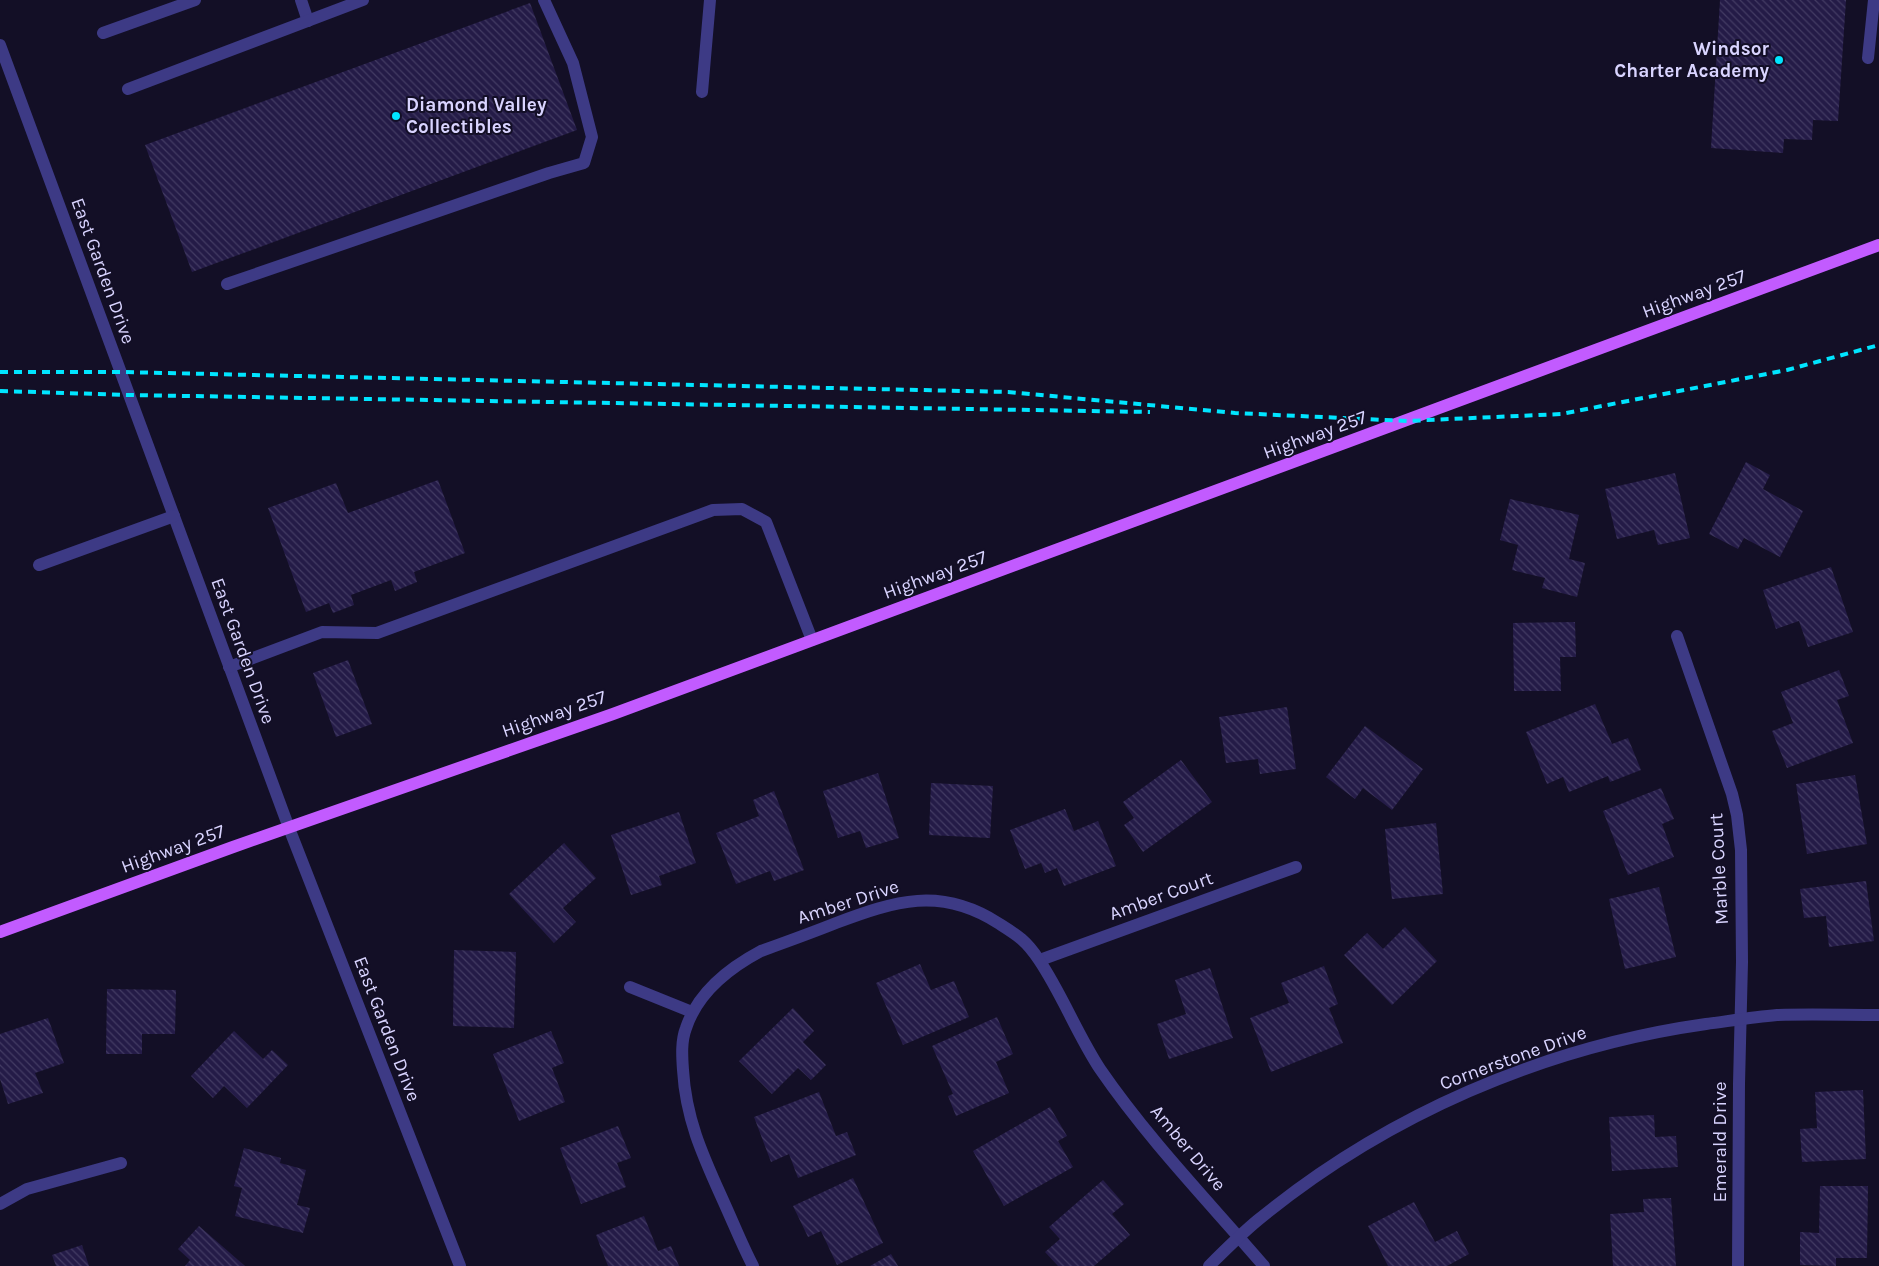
<svg xmlns="http://www.w3.org/2000/svg" width="1879" height="1266" viewBox="0 0 1879 1266" font-family="Karla,sans-serif">
	<style>
		.building { fill: url(#building-back-hatch) }
		.lines { fill: none; stroke-linecap: round; stroke-linejoin: round }
		.minor { stroke: #3d3a85; stroke-width: 12 }
		.major { stroke: #c25bff; stroke-width: 12 }
		.rail { stroke: #00e5ff; stroke-width: 4; stroke-dasharray: 8 6; stroke-linecap: butt }
		.poi-dot { fill: #00e5ff; stroke: #130f26; stroke-width: 2 }
		.labels { text-anchor: middle; dominant-baseline: central; stroke-width: 4; stroke-linejoin: round; paint-order: stroke }
		.poi-label { font-size: 19px; font-weight: bold; fill: #d9d4ff; stroke: #130f26; text-anchor: end }
		.street-label { font-size: 19px; fill: #d9d4ff; stroke: #130f26 }
	</style>
	<defs>
		<pattern id="building-back-hatch" width="6" height="6" patternUnits="userSpaceOnUse" patternTransform="scale(1.25)"><rect width="6" height="6" fill="#241b47"/><path d="M-1 5l2 2M0 0l6 6M5-1l2 2" fill="none" stroke="#433b63"/></pattern>
	</defs>
	<rect width="100%" height="100%" fill="#130f26"/>
	<!-- building -->
	<g class="building">
		<path d="M1720,0h126l-8,121 -25,-1 -1,20 -28,-1 -1,14 -72,-5z"/>
		<path d="M530,3l47,127 -385,142 -47,-127z"/>
		<path d="M1746,462l24,13 -7,14 40,22 -23,46 -36,-19 -6,11 -29,-15z"/>
		<path d="M1675,473l15,65 -32,7 -4,-15 -37,9 -12,-50z"/>
		<path d="M438,480l27,73 -51,19 3,10 -22,9 -4,-11 -40,15 3,10 -21,8 -4,-10 -23,9 -38,-104 68,-25 12,30z"/>
		<path d="M1510,499l69,16 -10,44 16,4 -8,34 -35,-9 3,-10 -33,-8 6,-25 -18,-5z"/>
		<path d="M1831,567l22,65 -45,15 -9,-26 -23,8 -13,-39z"/>
		<path d="M1575,622l1,35h-16l1,34h-47l-1,-68z"/>
		<path d="M348,660l24,64 -36,13 -23,-64z"/>
		<path d="M1839,670l10,26 -12,4 16,43 -66,25 -15,-37 21,-8 -12,-31z"/>
		<path d="M1595,704l17,40 16,-6 13,32 -31,12 -2,-6 -39,16 -6,-15 -16,7 -21,-52z"/>
		<path d="M1287,707l9,62 -36,5 -2,-15 -32,4 -7,-46z"/>
		<path d="M1365,726l58,43 -31,41 -29,-22 -8,11 -29,-22z"/>
		<path d="M1181,760l31,42 -69,50 -19,-27 10,-7 -11,-16z"/>
		<path d="M878,773l21,65 -33,10 -6,-17 -22,7 -15,-47z"/>
		<path d="M1855,775l12,69 -60,10 -11,-70z"/>
		<path d="M931,783l62,3 -3,52 -61,-3z"/>
		<path d="M1661,788l13,31 -12,5 12,33 -46,18 -25,-64z"/>
		<path d="M774,791l30,79 -30,11 -4,-10 -34,13 -20,-51 43,-17 -6,-16z"/>
		<path d="M1065,809l9,22 24,-10 18,45 -52,20 -7,-18 -12,5 -4,-10 -16,6 -15,-39z"/>
		<path d="M679,812l17,51 -37,13 3,9 -31,10 -20,-60z"/>
		<path d="M1436,823l7,71 -51,5 -7,-70z"/>
		<path d="M564,843l32,35 -33,30 13,14 -22,21 -45,-49z"/>
		<path d="M1866,881l8,60 -45,6 -3,-31 -22,2 -4,-29z"/>
		<path d="M1659,887l17,70 -51,12 -16,-70z"/>
		<path d="M1405,927l32,34 -45,44 -48,-50 23,-22 16,16z"/>
		<path d="M454,950l62,2 -2,76 -61,-2z"/>
		<path d="M920,964l11,26 23,-9 15,36 -66,28 -27,-62z"/>
		<path d="M1324,966l14,38 -9,4 14,35 -72,29 -21,-54 39,-15 -8,-20z"/>
		<path d="M1210,968l23,70 -64,21 -12,-35 29,-10 -11,-34z"/>
		<path d="M107,989l69,1 -1,44h-33v20h-36z"/>
		<path d="M793,1008l21,23 -11,11 23,23 -15,15 -13,-12 -26,26 -33,-33z"/>
		<path d="M997,1017l16,37 -17,8 13,31 -53,23 -8,-20 5,-2 -21,-48z"/>
		<path d="M48,1018l16,45 -29,10 8,20 -35,11 -8,-25v-45z"/>
		<path d="M234,1031l29,28 9,-9 16,15 -41,43 -23,-22 -11,12 -22,-22z"/>
		<path d="M551,1031l13,32 -12,5 13,34 -46,19 -26,-67z"/>
		<path d="M1863,1090l3,69 -64,3 -2,-33 17,-1 -2,-36z"/>
		<path d="M819,1092l17,44 11,-4 9,23 -58,23 -9,-24 -18,8 -17,-45z"/>
		<path d="M1050,1107l17,29 -9,5 15,26 -69,39 -31,-55z"/>
		<path d="M1654,1115l1,22 21,-1 2,31 -66,4 -3,-54z"/>
		<path d="M618,1126l13,32 -14,5 9,24 -45,17 -21,-56z"/>
		<path d="M244,1148l37,10 -1,5 26,7 -9,35 13,3 -7,25 -68,-17 7,-28 -8,-2z"/>
		<path d="M853,1178l30,65 -46,22 -16,-34 -13,6 -15,-31z"/>
		<path d="M1103,1180l21,24 -12,10 18,21 -36,31h-36l-13,-14 15,-13 -11,-12z"/>
		<path d="M1820,1186h48l-1,72h-31v8l-36,-1v-33l19,1z"/>
		<path d="M1671,1198l5,68h-63l-3,-52 34,-2 -1,-13z"/>
		<path d="M1414,1202l21,40 22,-11 12,23 -22,12h-59l-20,-40z"/>
		<path d="M644,1216l14,35 13,-5 8,20h-71l-12,-31z"/>
		<path d="M199,1226l46,40h-60l5,-6 -12,-11z"/>
		<path d="M82,1245l7,21h-33l-4,-11z"/>
		<path d="M891,1254l7,12h-28z"/>
	</g>
	<g class="lines">
		<!-- minor -->
		<g class="minor">
			<path d="M301,0l7,21"/>
			<path d="M103,33l92,-33"/>
			<path d="M0,45l289,783 171,438"/>
			<path d="M1868,58l6,-58"/>
			<path d="M128,89l235,-89"/>
			<path d="M702,92l8,-92"/>
			<path d="M227,284l322,-111 35,-10 8,-26 -19,-74 -29,-63"/>
			<path d="M39,565l135,-49"/>
			<path d="M1677,636l55,158 5,21 4,35 1,112 -3,122 -1,182"/>
			<path d="M229,667l93,-35 55,1 336,-123 29,-1 24,13 46,118"/>
			<path d="M1040,960l256,-93"/>
			<path d="M630,987l62,25"/>
			<path d="M0,1204l27,-15 94,-26"/>
			<path d="M753,1266c-10,-19 -18,-39 -27,-59 -21,-47 -40,-85 -43,-137 -1,-14 -2,-29 3,-42 12,-36 43,-60 75,-77 25,-9 50,-18 75,-28 59,-22 104,-37 162,0 19,12 28,17 41,37 23,34 38,74 61,109 48,70 109,133 164,197"/>
			<path d="M1209,1266c16,-16 32,-32 49,-46 128,-105 285,-173 448,-196 23,-3 47,-7 71,-9 34,-1 68,0 102,0"/>
		</g>
		<!-- major -->
		<path class="major" d="M0,932l233,-85 380,-133 1266,-469"/>
		<!-- rail -->
		<g class="rail">
			<path d="M0,372h121l887,20 227,21 172,8 154,-7 226,-44 92,-25"/>
			<path d="M0,391l129,4 1021,17"/>
		</g>
	</g>
	<!-- markers -->
	<g class="poi-dot">
		<circle cx="1779" cy="60" r="5"/>
		<circle cx="396" cy="116" r="5"/>
	</g>
	<g class="labels">
		<!-- poi labels -->
		<g class="poi-label">
			<text x="1769" y="49">Windsor<tspan x="1769" dy="22">Charter Academy</tspan></text>
			<text x="406" y="105" text-anchor="start">Diamond Valley<tspan x="406" dy="22">Collectibles</tspan></text>
		</g>
		<!-- street labels -->
		<g class="street-label">
			<text transform="translate(103 271) rotate(70)">East Garden Drive</text>
			<text transform="translate(1694 294) rotate(-20)">Highway 257</text>
			<text transform="translate(1315 435) rotate(-20)">Highway 257</text>
			<text transform="translate(935 575) rotate(-20)">Highway 257</text>
			<text transform="translate(243 651) rotate(70)">East Garden Drive</text>
			<text transform="translate(554 714) rotate(-19)">Highway 257</text>
			<text transform="translate(173 849) rotate(-20)">Highway 257</text>
			<text transform="translate(1719 869) rotate(-93)">Marble Court</text>
			<text transform="translate(1161 896) rotate(-20)">Amber Court</text>
			<text transform="translate(848 902) rotate(-18)">Amber Drive</text>
			<text transform="translate(387 1029) rotate(69)">East Garden Drive</text>
			<text transform="translate(1513 1058) rotate(-20)">Cornerstone Drive</text>
			<text transform="translate(1720 1142) rotate(-90)">Emerald Drive</text>
			<text transform="translate(1188 1148) rotate(50)">Amber Drive</text>
		</g>
	</g>
</svg>
